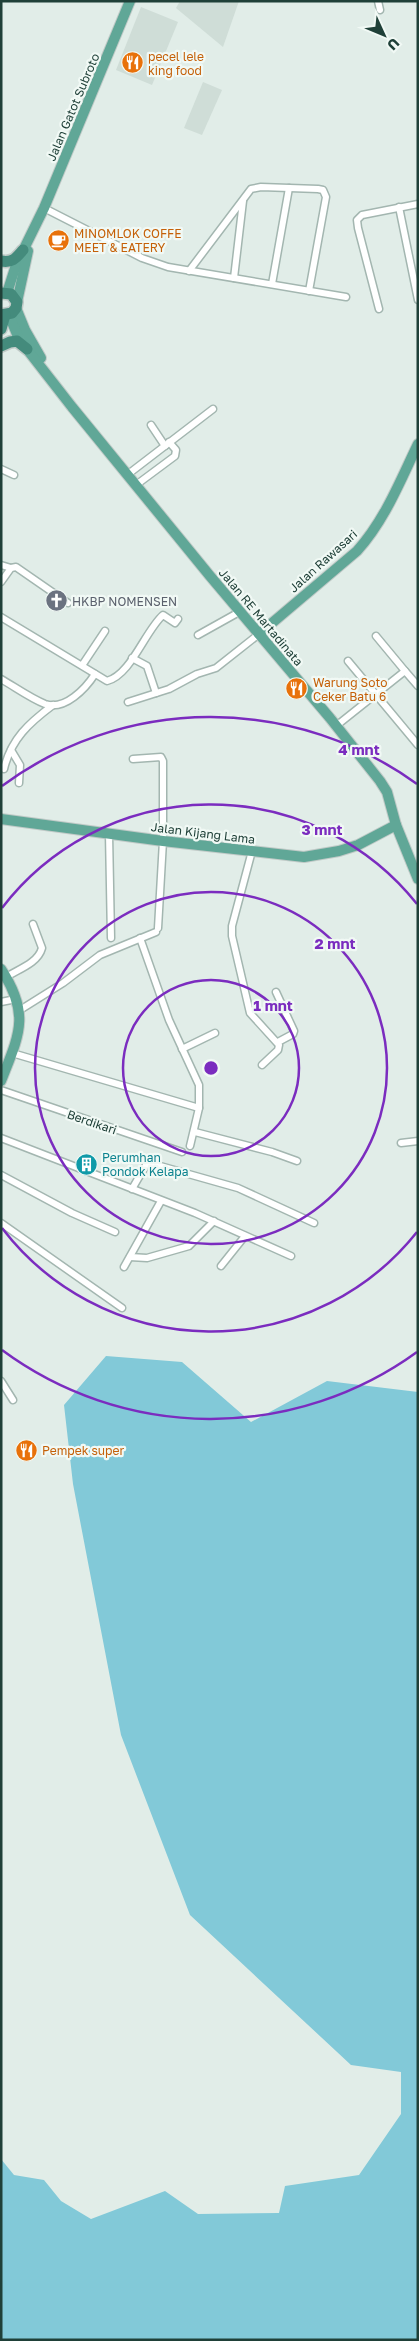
<svg xmlns="http://www.w3.org/2000/svg" width="419" height="2341" viewBox="0 0 419 2341" font-family="'Golos Text',sans-serif">
	<style>
		.built { fill: #cfddd7 }
		.water { fill: #82c9d8 }
		.lines { fill: none; stroke-linecap: round; stroke-linejoin: round }
		.minor-casing { stroke: #a3b6b0; stroke-width: 9 }
		.primary-casing { stroke: #c0cac7; stroke-width: 12 }
		.trunk-casing { stroke: #c0cac7; stroke-width: 14 }
		.minor { stroke: #fff; stroke-width: 6 }
		.primary { stroke: #60a797; stroke-width: 10 }
		.trunk { stroke: #448b7c; stroke-width: 11 }
		.ring { fill: none; stroke: #7b2cbf; stroke-width: 2.5 }
		.labels { text-anchor: middle; dominant-baseline: central; stroke-width: 4.5; stroke-linejoin: round; paint-order: stroke }
		.food-label { font-size: 12px; fill: #c56008; stroke: #f1f9f5; text-anchor: start }
		.street-label { font-size: 12px; fill: #1f4038; stroke: #f1f9f5 }
		.worship-label { font-size: 12px; fill: #5b616d; stroke: #f1f9f5; text-anchor: start }
		.culture-label { font-size: 12px; fill: #0d838f; stroke: #f1f9f5; text-anchor: start }
		.centre { fill: #7b2cbf; stroke: #f1f9f5; stroke-width: 2.5 }
		.ring-label { font-size: 15px; text-anchor: middle; font-weight: bold; fill: #7b2cbf; stroke: #f1f9f5; stroke-width: 4.5; stroke-linejoin: round; paint-order: stroke }
	</style>
	<rect width="100%" height="100%" fill="#e1ede8"/>
	<!-- built -->
	<g class="built">
		<path d="M180,1h59l-16,46 -47,-39z"/>
		<path d="M141,7l37,15 -26,63 -36,-15z"/>
		<path d="M203,82l19,8 -20,45 -18,-7z"/>
	</g>
	<!-- water -->
	<path class="water" d="M106,1356l76,6 69,60 76,-41 91,11v948h-417v-181l13,16 30,5 17,21 30,18 74,-28 33,23 81,-1 6,-27 74,-11 42,-61v-42l-50,-7 -161,-150 -69,-180 -48,-251 -9,-79z"/>
	<g class="lines">
		<defs>
			<g id="minor">
				<path d="M378,1l2,9"/>
				<path d="M399,207l19,93"/>
				<path d="M44,208l98,50 26,9 178,30"/>
				<path d="M189,271l62,-82 10,-2 57,2 5,1 3,7 -17,94"/>
				<path d="M234,278l9,-77"/>
				<path d="M272,284l17,-96"/>
				<path d="M379,309l-21,-81 -1,-8 5,-5 56,-11"/>
				<path d="M151,425l14,21"/>
				<path d="M1,469l13,6"/>
				<path d="M127,475l86,-66"/>
				<path d="M136,485l39,-29 1,-6 -7,-8"/>
				<path d="M1,565l10,3"/>
				<path d="M1,582l10,-14 5,-1 52,36"/>
				<path d="M1,617l106,64c24,-6 38,-50 56,-66l12,8 3,-4"/>
				<path d="M198,635l43,-24"/>
				<path d="M376,636l29,35"/>
				<path d="M132,658l15,8 9,27"/>
				<path d="M348,661l70,84"/>
				<path d="M83,664l22,-33"/>
				<path d="M1,679c14,8 29,19 44,25 20,7 41,-16 50,-30"/>
				<path d="M128,702l41,-13 28,-15 19,-6 43,-34"/>
				<path d="M336,726l69,-55 13,15"/>
				<path d="M11,750l9,15 -1,18"/>
				<path d="M133,759l28,-2 2,4v80l-5,87"/>
				<path d="M4,769c7,-30 25,-46 49,-64"/>
				<path d="M109,834l2,104"/>
				<path d="M252,851l-20,75v10l18,77 29,32 -1,5 -16,15"/>
				<path d="M140,938l29,82 30,65v23l-9,38"/>
				<path d="M6,977c13,-8 32,-14 36,-29l-9,-24"/>
				<path d="M276,992l18,39 -1,3 -15,8"/>
				<path d="M1,1002l15,-3"/>
				<path d="M20,1010l43,-27 37,-28 56,-23"/>
				<path d="M182,1049l33,-16"/>
				<path d="M12,1053l187,55"/>
				<path d="M1,1090l181,62"/>
				<path d="M195,1132l77,20 25,9"/>
				<path d="M1,1138l194,75 96,43"/>
				<path d="M401,1143l17,-2"/>
				<path d="M1,1175l71,38 43,19"/>
				<path d="M132,1189l14,-24 7,-1 85,24 76,35"/>
				<path d="M1,1223l121,85"/>
				<path d="M130,1257l17,1 42,-12 25,-25"/>
				<path d="M221,1266l24,-30"/>
				<path d="M124,1267l37,-66"/>
				<path d="M1,1381l12,19"/>
			</g>
			<g id="primary">
				<path d="M7,293l9,-28 28,-57 86,-207"/>
				<path d="M17,302l11,-51"/>
				<path d="M16,308l9,22 16,28"/>
				<path d="M9,315l10,24 53,68 138,169 120,142 50,63 7,11 9,33 22,54"/>
				<path d="M259,634l98,-83c28,-31 43,-70 61,-107"/>
				<path d="M1,819l162,22 141,16 35,-6 19,-6 38,-20"/>
				<path d="M1,969c30,46 18,66 0,112"/>
			</g>
			<g id="trunk">
				<path d="M1,261c12,2 15,-3 22,-11"/>
				<path d="M1,293l10,1 6,8 -1,6 -4,5 -11,2"/>
				<path d="M1,329l4,-14"/>
				<path d="M1,346l9,-4 7,-1 10,8"/>
			</g>
		</defs>
		<!-- minor casing -->
		<use href="#minor" class="minor-casing"/>
		<!-- primary casing -->
		<use href="#primary" class="primary-casing"/>
		<!-- trunk casing -->
		<use href="#trunk" class="trunk-casing"/>
		<!-- minor -->
		<use href="#minor" class="minor"/>
		<!-- primary -->
		<use href="#primary" class="primary"/>
		<!-- trunk -->
		<use href="#trunk" class="trunk"/>
	</g>
	<!-- distance rings -->
	<g class="ring">
		<circle cx="211" cy="1068" r="88"/>
		<circle cx="211" cy="1068" r="176"/>
		<path d="M417 1232A263 263 0 0 1 2 1228M2 908A263 263 0 0 1 417 904"/>
		<path d="M417 1352A351 351 0 0 1 2 1350M2 786A351 351 0 0 1 417 784"/>
	</g>
	<!-- icons -->
	<defs>
		<symbol id="restaurant-disc" viewBox="-11 -11 22 22"><circle r="9.5" fill="#e8710a" stroke="#f1f9f5"/><path d="M-5-6h1v4h1v-4h1v4h1v-4h1v5L-1.5 .5V6h-2V.5L-5-1ZM5-6V6H3V1.5H1.5Q1.5-4 5-6Z" fill="#fff"/></symbol>
		<symbol id="cafe-disc" viewBox="-11 -11 22 22"><circle r="9.5" fill="#e8710a" stroke="#f1f9f5"/><path d="M-5.5-4.5H6V0H3Q3 3.5 0 3.5H-2.5Q-5.5 3.5-5.5 0ZM3-3.2v2h1.7v-2ZM-6 4.5H4V6H-6Z" fill="#fff"/></symbol>
		<symbol id="church-disc" viewBox="-11 -11 22 22"><circle r="9.5" fill="#6b7280" stroke="#f1f9f5"/><path d="M-1.2-6h2.4v3.5h3.3v2.4h-3.3V6h-2.4V-.1h-3.3v-2.4h3.3Z" fill="#fff"/></symbol>
		<symbol id="building-disc" viewBox="-11 -11 22 22"><circle r="9.5" fill="#0f9aa8" stroke="#f1f9f5"/><path d="M-4-6H4V6H1V3H-1V6H-4ZM-2.5-4.3h1.7v1.8h-1.7ZM.8-4.3h1.7v1.8H.8ZM-2.5-1h1.7V.8h-1.7ZM.8-1h1.7V.8H.8Z" fill="#fff"/></symbol>
	</defs>
	<g fill-rule="evenodd">
		<use href="#restaurant-disc" x="120" y="50" width="25" height="25"/>
		<use href="#cafe-disc" x="46" y="228" width="25" height="25"/>
		<use href="#church-disc" x="44" y="588" width="25" height="25"/>
		<use href="#restaurant-disc" x="284" y="676" width="25" height="25"/>
		<use href="#building-disc" x="74" y="1152" width="25" height="25"/>
		<use href="#restaurant-disc" x="14" y="1438" width="25" height="25"/>
	</g>
	<g class="labels">
		<!-- food labels -->
		<g class="food-label">
			<text x="148" y="56">pecel lele<tspan x="148" dy="14">king food</tspan></text>
			<text x="74" y="233">MINOMLOK COFFE<tspan x="74" dy="14">MEET &amp; EATERY</tspan></text>
			<text x="313" y="682">Warung Soto<tspan x="313" dy="14">Ceker Batu 6</tspan></text>
			<text x="42" y="1450">Pempek super</text>
		</g>
		<!-- street labels -->
		<g class="street-label">
			<text transform="translate(73 107) rotate(-67)">Jalan Gatot Subroto</text>
			<text transform="translate(323 561) rotate(-42)">Jalan Rawasari</text>
			<text transform="translate(261 617) rotate(50)">Jalan RE Martadinata</text>
			<text transform="translate(203 833) rotate(7)">Jalan Kijang Lama</text>
			<text transform="translate(92 1122) rotate(19)">Berdikari</text>
		</g>
		<!-- worship labels -->
		<g class="worship-label">
			<text x="72" y="601">HKBP NOMENSEN</text>
		</g>
		<!-- culture labels -->
		<g class="culture-label">
			<text x="102" y="1157">Perumhan<tspan x="102" dy="14">Pondok Kelapa</tspan></text>
		</g>
	</g>
	<circle cx="211" cy="1068" r="8" class="centre"/>
	<g class="ring-label">
		<text x="359" y="755">4 mnt</text>
		<text x="322" y="835">3 mnt</text>
		<text x="335" y="949">2 mnt</text>
		<text x="273" y="1011">1 mnt</text>
	</g>
	<!-- border -->
	<rect width="419" height="2341" fill="none" stroke="#1f4038" stroke-width="5"/>
	<!-- north arrow -->
	<g transform="translate(384 35) rotate(134)" stroke="#f1f9f5" stroke-width="4" paint-order="stroke">
	<path d="M0-4L9 19L0 12L-9 19Z" fill="#1f4038"/>
	<text y="-8" font-size="14" font-weight="bold" text-anchor="middle" fill="#1f4038">U</text>
	</g>
</svg>
